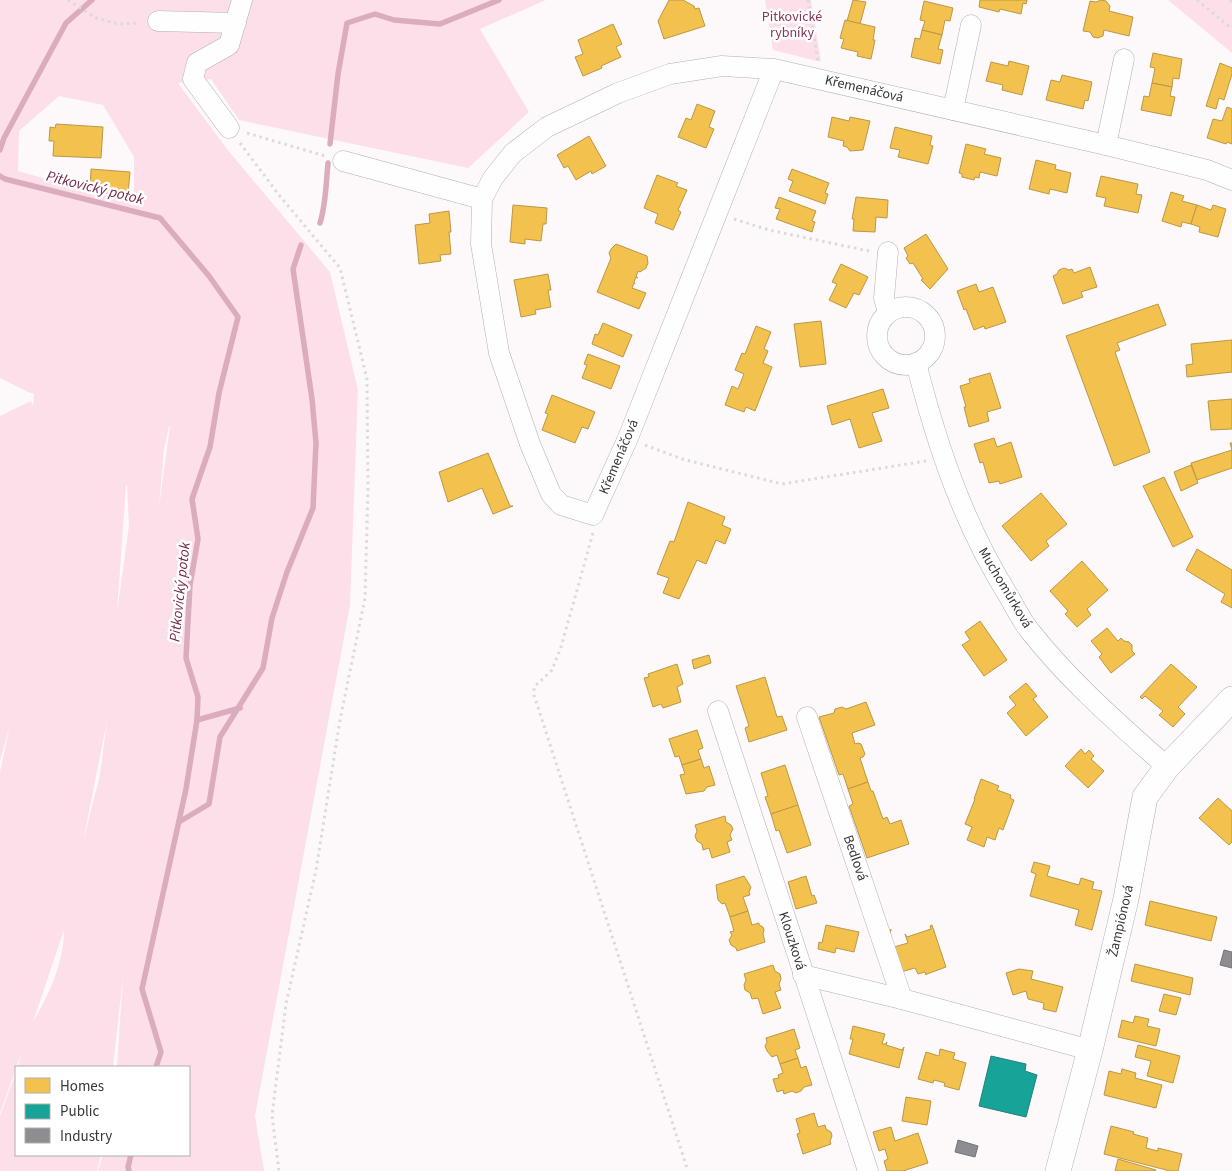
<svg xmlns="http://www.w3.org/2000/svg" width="1232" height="1171" viewBox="0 0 1232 1171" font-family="'Source Sans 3',sans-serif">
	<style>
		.green { fill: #fcdfe9; fill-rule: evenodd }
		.homes { fill: #f2c14e; stroke: #bb9747 }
		.public { fill: #17a398; stroke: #22827b }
		.industry { fill: #8d8d92; stroke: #747377 }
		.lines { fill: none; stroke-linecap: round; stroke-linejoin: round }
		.stream { stroke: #daacbd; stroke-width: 5.5 }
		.minor-casing { stroke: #b2afb0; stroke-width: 21 }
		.tertiary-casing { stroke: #b2afb0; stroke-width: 26 }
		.path { stroke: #dbdadb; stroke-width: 3; stroke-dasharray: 2.5 4; stroke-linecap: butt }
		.minor { stroke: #fffefe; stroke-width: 20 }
		.tertiary { stroke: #fffefe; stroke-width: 25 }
		.labels { text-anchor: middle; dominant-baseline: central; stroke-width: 5; stroke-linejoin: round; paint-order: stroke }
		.park-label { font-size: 14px; fill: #853759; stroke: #fff }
		.street-label { font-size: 14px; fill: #3a3637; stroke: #fff }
		.water-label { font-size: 15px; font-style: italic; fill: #75284b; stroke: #fff }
	</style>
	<rect width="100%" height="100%" fill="#fdf9fb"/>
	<!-- green -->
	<g class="green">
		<path d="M0,0h546l-66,29 49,83 -61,56 -229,-48 -28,-41 -33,4 49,66 103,123 28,118 -8,215 -95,511 9,55h-166l5,-16h86v-88h-72l6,-91 -10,91h-95l4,-15 -22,61v-341l10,-47 -10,36v-345l31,-15 2,5 1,-12 -6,-2 -28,-14zM59,96l44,9 31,52v47l-116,-33 1,-40zM169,426h1l-11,81 5,-58zM127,485l2,40 -12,88 9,-128zM107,721l-7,54 -16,63v-1zM64,930c0,32 -15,65 -31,92z"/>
		<path d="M765,0h46l10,62 -48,-12z"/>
		<path d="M1168,0h64v53z"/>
		<path d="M16,1072v83h85l-4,16h-97v-55z"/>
	</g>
	<!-- homes -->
	<g class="homes">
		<path d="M669,0h14l11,6 1,3 4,-1 6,18 -41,13 -6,-18z"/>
		<path d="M853,0l13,2 -6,22 -13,-3z"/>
		<path d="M980,0h47l-1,4 -3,-1 -2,11 -21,-5 -1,3 -20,-5z"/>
		<path d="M1101,0l5,1 4,5 -1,5 24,6 -4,19 -25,-6 -1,6 -5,2 -5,-1 -3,-5 -7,-1 7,-30 6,1z"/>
		<path d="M924,1l29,7 -3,13 -5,-1 -3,15 -20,-5 3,-9 -5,-1z"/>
		<path d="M845,20l30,7 -2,13h2l-4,19 -14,-3 1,-4 -17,-4 3,-9 -4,-1z"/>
		<path d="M613,24l9,20 -6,3 5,10 -20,9 1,2 -19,8 -8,-19 8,-3 -5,-14z"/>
		<path d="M922,30l20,5 -4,14 5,1 -3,14 -29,-7 4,-19 5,1z"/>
		<path d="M1153,53l29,6 -3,20 -6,-1 -1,9 -20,-4 3,-15 -5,-1z"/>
		<path d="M1009,61l20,5 -7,29 -20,-5 1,-5 -17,-4 5,-19 17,4z"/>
		<path d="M1220,63l12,5v6l-8,26 -5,-2 -3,11 -10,-3z"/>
		<path d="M1062,75l30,7 -4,19 -3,-1 -2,9 -37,-9 5,-20 9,2z"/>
		<path d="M1152,83l20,4 -2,9 5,1 -4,19 -30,-6 3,-14 5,1z"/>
		<path d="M697,104l18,7 -6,16 5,2 -8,19 -28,-11 8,-19 5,2z"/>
		<path d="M1227,107l5,2v35l-5,-2 -1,2 -19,-6 6,-19 9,2z"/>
		<path d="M832,117l17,4 1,-4 20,4 -7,29 -13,1 -3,-4 -4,-1 1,-5 -16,-4z"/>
		<path d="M56,124l47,3 -2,31 -48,-2 1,-15h-5l1,-14 5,1z"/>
		<path d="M895,127l37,9 -2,9 3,1 -5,18 -30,-7 2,-7 -10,-2z"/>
		<path d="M589,136l17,30 -14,8 -1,-3 -15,9 -8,-14 -4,2 -7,-13z"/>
		<path d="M966,144l20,5 -2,5 17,4 -4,18 -17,-4 -1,6 -4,-1 -1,3 -12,-3v-3l-3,-1z"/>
		<path d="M1036,160l20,5 -1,4 16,4 -4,20 -17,-4 -1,5 -20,-5z"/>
		<path d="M91,169l39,3 -2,23 -38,-3z"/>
		<path d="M792,169l37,14 -4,10 3,1 -3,10 -36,-13 4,-10 -5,-2z"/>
		<path d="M657,175l21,8 -2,3 11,4 -9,20 3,2 -8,18 -18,-7 3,-9 -14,-6z"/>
		<path d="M1101,176l37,8 -2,10 6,1 -4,18 -34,-7 2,-8 -10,-2z"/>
		<path d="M1171,192l13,4 -2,5 15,4 -6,19 -9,-2 -1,5 -19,-6z"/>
		<path d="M779,197l37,14 -4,10 3,1 -3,10 -36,-13 4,-10 -5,-1z"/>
		<path d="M856,197l32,3 -1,18 -11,-1 -1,15 -22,-1 1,-12h-2z"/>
		<path d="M513,205l34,3 -1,16h-3l-2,17 -16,-2v5l-15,-2z"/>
		<path d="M1197,205l14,5 2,-5 13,4 -8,28 -19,-5 1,-5 -9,-3z"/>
		<path d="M449,211l2,21h-2l2,22 -11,1 1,6 -22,3 -4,-39 15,-2 -1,-9z"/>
		<path d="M926,234l22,35 -18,20 -9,-9 2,-1 -10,-16 -3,1 -4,-6 2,-2 -4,-8z"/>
		<path d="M616,244l31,12 1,7 -2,5 -6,4 -2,-1 -2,6 2,1 -2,-1 -2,5 1,2 -1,-1 -2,5 14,5 -7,16 -42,-17 14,-34 -2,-5 2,-4z"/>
		<path d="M841,264l27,13 -9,18 -5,-2 -8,15 -17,-8 8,-16 -5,-2z"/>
		<path d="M1090,267l7,20 -16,5 2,5 -20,7 -10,-28 4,-2 2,-4 5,-2 5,2 3,-1 2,4z"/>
		<path d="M548,274l3,16h-3l3,17 -16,3 1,4 -15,3 -7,-37z"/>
		<path d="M976,284l3,8 14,-5 13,35 -21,7 -1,-3 -10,4 -8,-21 -2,1 -7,-19z"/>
		<path d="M1158,304l8,21 -49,18 3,7 -5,2 35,100 -36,14 -48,-130z"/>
		<path d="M821,321l5,43 -26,3 -6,-43z"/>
		<path d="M603,323l29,12 -9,22 -31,-13 3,-10 3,1z"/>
		<path d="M756,326l15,6 -7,17 4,2 -5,12 9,4 -17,44 -9,-4 -2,5 -19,-7 7,-19 6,3 6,-15 -9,-4 7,-17 3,1z"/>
		<path d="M1232,340v32l-45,5 -1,-12 7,-1 -2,-20z"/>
		<path d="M588,354l32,12 -9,23 -29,-11 5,-13 -3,-1z"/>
		<path d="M990,373l11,35 -14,4 2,9 -20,6 -5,-20h2l-6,-21 10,-3 -1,-4z"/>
		<path d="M883,389l6,19 -17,5 10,28 -23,7 -9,-29 -18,6 -5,-19z"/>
		<path d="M552,395l43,17 -7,17 -6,-2 -7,16 -33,-13 6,-16 -3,-1z"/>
		<path d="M1232,399v30l-21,1 -3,-29z"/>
		<path d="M994,438l3,9 14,-5 11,35 -22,7 -1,-3 -10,2 -6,-21 -3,1 -6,-19z"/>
		<path d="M1230,443h2v25l-35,12 -6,-17 41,-13z"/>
		<path d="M488,453l22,53h3l-20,8 -11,-26 -34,14 -9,-30z"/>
		<path d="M1191,465l7,18 -17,8 -7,-19z"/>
		<path d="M1164,477l29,60 -20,10 -30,-61z"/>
		<path d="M1041,493l26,31 -21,17 3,5 -18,15 -29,-35z"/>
		<path d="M688,502l37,15 -3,8 9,4 -6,15 -9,-4 -10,24 -9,-4 -18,39 -16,-6 6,-15 -12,-4 13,-33 4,1z"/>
		<path d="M1197,549l35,21v38l-11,-6 4,-8 -39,-24z"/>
		<path d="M1082,561l26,29 -21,19 4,6 -14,12 -12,-13 3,-3 -18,-20z"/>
		<path d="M980,621l27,39 -23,16 -22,-31 8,-5 -5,-8z"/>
		<path d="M1107,628l11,13 3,-3 3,3 5,1 3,3v6l3,3 -24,19 -12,-16 3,-3 -11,-13z"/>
		<path d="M709,655l2,8 -17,6 -2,-9z"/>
		<path d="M677,664l6,20 -6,3 4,15 -18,6 -2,-4 -8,3 -9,-29 5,-1 -1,-3z"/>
		<path d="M1171,664l26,23 -19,20 7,7 -12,13 -14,-12 4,-4 -18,-15 -3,3 -2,-2z"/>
		<path d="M765,677l12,40 5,-1 5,14 -38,12 -4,-14 4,-2 -13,-40z"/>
		<path d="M1026,683l11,13 -4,3 15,18 -22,19 -19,-23 9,-8 -7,-8z"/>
		<path d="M866,702l9,23 -23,8 3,11 3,-1 3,1 4,10 -2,3 -3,1 8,24 -20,7 -5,-15 -4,1 -20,-58 15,-4 1,-4 7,-2 4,2z"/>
		<path d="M697,730l6,18 -5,2 3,9 -19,6 -3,-9 -4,1 -6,-18z"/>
		<path d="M1081,749l4,5 4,-4 5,6 -3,3 13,12 -16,17 -23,-22z"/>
		<path d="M701,759l3,9 5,-2 6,19 -8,2 -3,4 -18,3 -6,-19 5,-1 -3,-9z"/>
		<path d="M785,765l13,40 -27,9 -6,-17 3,-1 -7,-23z"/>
		<path d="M981,779l18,7 -2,4 14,5 -1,3 4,2 -11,30 -4,-2 -4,12 -8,-3 -3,10 -17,-7 5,-13 -7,-3 10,-25h-1z"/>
		<path d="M868,782l3,9h2l10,28 4,-2 3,7 11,-4 8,24 -42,14 -18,-52 4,-2 -5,-15z"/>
		<path d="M1218,798l14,13v31l-3,3 -30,-27z"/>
		<path d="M798,805l13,40 -24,8 -8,-23 -3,1 -5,-17z"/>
		<path d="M725,816l1,6 5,3 2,4 -3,6 2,5 -5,2 3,10 -18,6 -3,-10 -6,2 -1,-6 -5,-3 -2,-5 2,-5 -2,-6z"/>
		<path d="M1034,862l16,4 -3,10 32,9 2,-7 13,4 -2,7 10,2 -10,39 -17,-5 4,-15 -49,-14 6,-22 -5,-2z"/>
		<path d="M744,876l7,11 -2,5 1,3 -7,2 5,14 -18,6 -5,-14 -3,1 -4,-4 -2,-15z"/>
		<path d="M806,876l6,20 2,-1 3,8 -21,6 -8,-27z"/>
		<path d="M1150,901l67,16 -6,24 -66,-16z"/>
		<path d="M748,911l4,14 7,-2v2l4,2 1,3 -1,4 2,8 -28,9 -1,-3 -5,-3 -2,-5 3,-5 -2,-3 4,-1 -4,-14z"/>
		<path d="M826,925l33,7 -5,20 -18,-4 -1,5 -17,-4 1,-7 3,1z"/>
		<path d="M932,925l14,42 -19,7 -1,1 -1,-3 -7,2 -3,-6 -14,4 -12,-35v-6l2,-2 -1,7 4,11 14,-4 -3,-9 2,3 24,-8 -1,-3z"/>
		<path d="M1135,964l58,14 -3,17 -59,-14z"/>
		<path d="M773,965l2,6 5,3 1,5 -2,5 2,6 -6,2 6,16 -18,6 -5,-16 -6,1 -2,-6 -5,-3 -1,-5 2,-5 -2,-6z"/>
		<path d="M1019,969l14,2 -2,8 32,8 -7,25 -13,-3 1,-6 -16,-4 -2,-8 -13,4 -7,-22z"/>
		<path d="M1164,994l17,4 -5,17 -17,-4z"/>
		<path d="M1135,1016l14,3 -2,7 13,3 -4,17 -38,-9 4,-17 11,3z"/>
		<path d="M853,1026l32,8 -3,10h3l2,-2 -1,3 16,5 2,-3 -5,21 -50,-14 4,-15h-3z"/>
		<path d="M794,1029l6,19 -5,2 3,8 -18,6 -3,-9 -5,2 -5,-6 -2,-5 2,-4 -1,-4z"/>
		<path d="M1138,1045l42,11 -7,27 -26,-7 4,-15 -16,-4z"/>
		<path d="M940,1049l15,4 -2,6 13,4 -7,27 -15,-4 1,-3 -11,-3 -1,3 -15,-4 8,-27 13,4z"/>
		<path d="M798,1058l3,10 5,-2 6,19 -8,2 -3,4 -5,2 -4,-2 -8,3 -1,-4 -6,2 -4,-13 6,-1 -1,-3 5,-2 -3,-9z"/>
		<path d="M1122,1069l14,4 -1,5 27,7 -6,23 -52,-13 5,-24 12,3z"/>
		<path d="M906,1097l25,4 -4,24 -25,-4z"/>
		<path d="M814,1113l4,14 7,-2 1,4 5,3 1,4 -2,5 1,3 -28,10 -6,-20 3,-1 -4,-14z"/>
		<path d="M1111,1126l23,6 -1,2 15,4 -2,10 12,3v-3l24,6 -4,17h-8l-66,-17z"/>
		<path d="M891,1127l4,14 23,-8 10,30 -25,8h-16l-3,-10 4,-2 -3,-10 -6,2 -6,-19z"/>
		<path d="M1118,1159l38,11 -1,1h-40z"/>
	</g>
	<!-- public -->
	<path class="public" d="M991,1056l35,8 -1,7 12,4 -11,42 -47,-11z"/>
	<!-- industry -->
	<g class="industry">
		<path d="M1224,950l8,2v16l-12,-3z"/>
		<path d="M958,1140l20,6 -3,11 -20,-5z"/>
	</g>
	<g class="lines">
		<!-- stream -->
		<g class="stream">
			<path d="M330,144l8,-70 9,-51 28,-9 19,6 46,4 59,-24"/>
			<path d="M0,150l4,-12 62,-115 26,-23"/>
			<path d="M0,176l5,3 155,39 49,58 29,41 -19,76 -9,54 -18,52 6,40 -8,46 -4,73 12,39 -1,23 -11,69 -44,200 19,63 -5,15"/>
			<path d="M320,223c6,-19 6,-40 8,-60"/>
			<path d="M197,720l43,-12"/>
			<path d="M179,822l30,-18 11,-67 43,-69 9,-50 15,-46 26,-64 3,-65 -4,-44 -19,-130 8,-24"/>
			<path d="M129,1171l-1,-4 3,-12"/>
		</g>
		<defs>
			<g id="minor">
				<path d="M158,21l78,2"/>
				<path d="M774,69l-146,369 -35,77 -32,-10 -10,-11 -21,-50 -31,-91 -18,-109 1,-45 11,-21 20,-25 34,-26 71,-34 52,-19 52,-8 52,3 332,76 101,25 25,10"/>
				<path d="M953,110l18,-85"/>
				<path d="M229,128l-36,-49 4,-16 32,-18 13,-45"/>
				<path d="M1106,145l18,-86"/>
				<path d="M343,161l139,38"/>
				<path d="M888,252l-4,46 4,15"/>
				<circle cx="906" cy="336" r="29"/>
				<path d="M916,363c21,82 47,160 92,232 7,12 13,25 22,36 40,51 89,93 137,136"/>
				<path d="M718,711l150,460"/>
				<path d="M807,717l95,282"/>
				<path d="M803,975l99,24 188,51"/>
			</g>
			<path id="tertiary" d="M1058,1171l32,-121 36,-151 19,-102 22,-30 65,-68"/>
		</defs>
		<!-- minor casing -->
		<use href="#minor" class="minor-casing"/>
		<!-- tertiary casing -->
		<use href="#tertiary" class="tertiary-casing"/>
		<!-- path -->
		<g class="path">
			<path d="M68,0l28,18 22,6 21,-1"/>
			<path d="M808,0l10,61"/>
			<path d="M1197,0l35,29"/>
			<path d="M1230,0l2,2"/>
			<path d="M247,133l78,23"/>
			<path d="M240,143l39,52 61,73 27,111 1,108 -3,111 -25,122 -24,150 -30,134 -14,111 7,56"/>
			<path d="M734,219l35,11 100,21"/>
			<path d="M645,445l37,14 100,25 144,-23"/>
			<path d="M593,533l-32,114 -9,23 -18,17v8l154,476"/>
		</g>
		<!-- minor -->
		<use href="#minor" class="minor"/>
		<!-- tertiary -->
		<use href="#tertiary" class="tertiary"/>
	</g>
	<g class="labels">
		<!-- park labels -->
		<g class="park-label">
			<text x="792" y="17">Pitkovické<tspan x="792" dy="16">rybníky</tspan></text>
		</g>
		<!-- street labels -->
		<g class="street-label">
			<text transform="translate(864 89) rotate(13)">Křemenáčová</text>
			<text transform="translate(619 457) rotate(-67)">Křemenáčová</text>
			<text transform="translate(1005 588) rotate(59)">Muchomůrková</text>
			<text transform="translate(855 858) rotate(71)">Bedlová</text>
			<text transform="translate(1121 921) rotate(-77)">Žampiónová</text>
			<text transform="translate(792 941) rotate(72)">Klouzková</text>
		</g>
		<!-- water labels -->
		<g class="water-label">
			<text transform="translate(95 188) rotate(14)">Pitkovický potok</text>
			<text transform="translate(180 592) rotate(-84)">Pitkovický potok</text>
		</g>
	</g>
	<!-- legend -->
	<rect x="15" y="1066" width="175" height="90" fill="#ffffff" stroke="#b0afaf"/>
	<rect x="25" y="1078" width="25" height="15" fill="#f2c14e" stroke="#b0afaf"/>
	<text x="60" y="1091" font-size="15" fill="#3a3637">Homes</text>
	<rect x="25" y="1104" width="25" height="15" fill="#17a398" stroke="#b0afaf"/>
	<text x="60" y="1116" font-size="15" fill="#3a3637">Public</text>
	<rect x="25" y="1128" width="25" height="15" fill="#8d8d92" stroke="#b0afaf"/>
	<text x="60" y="1141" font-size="15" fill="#3a3637">Industry</text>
</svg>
